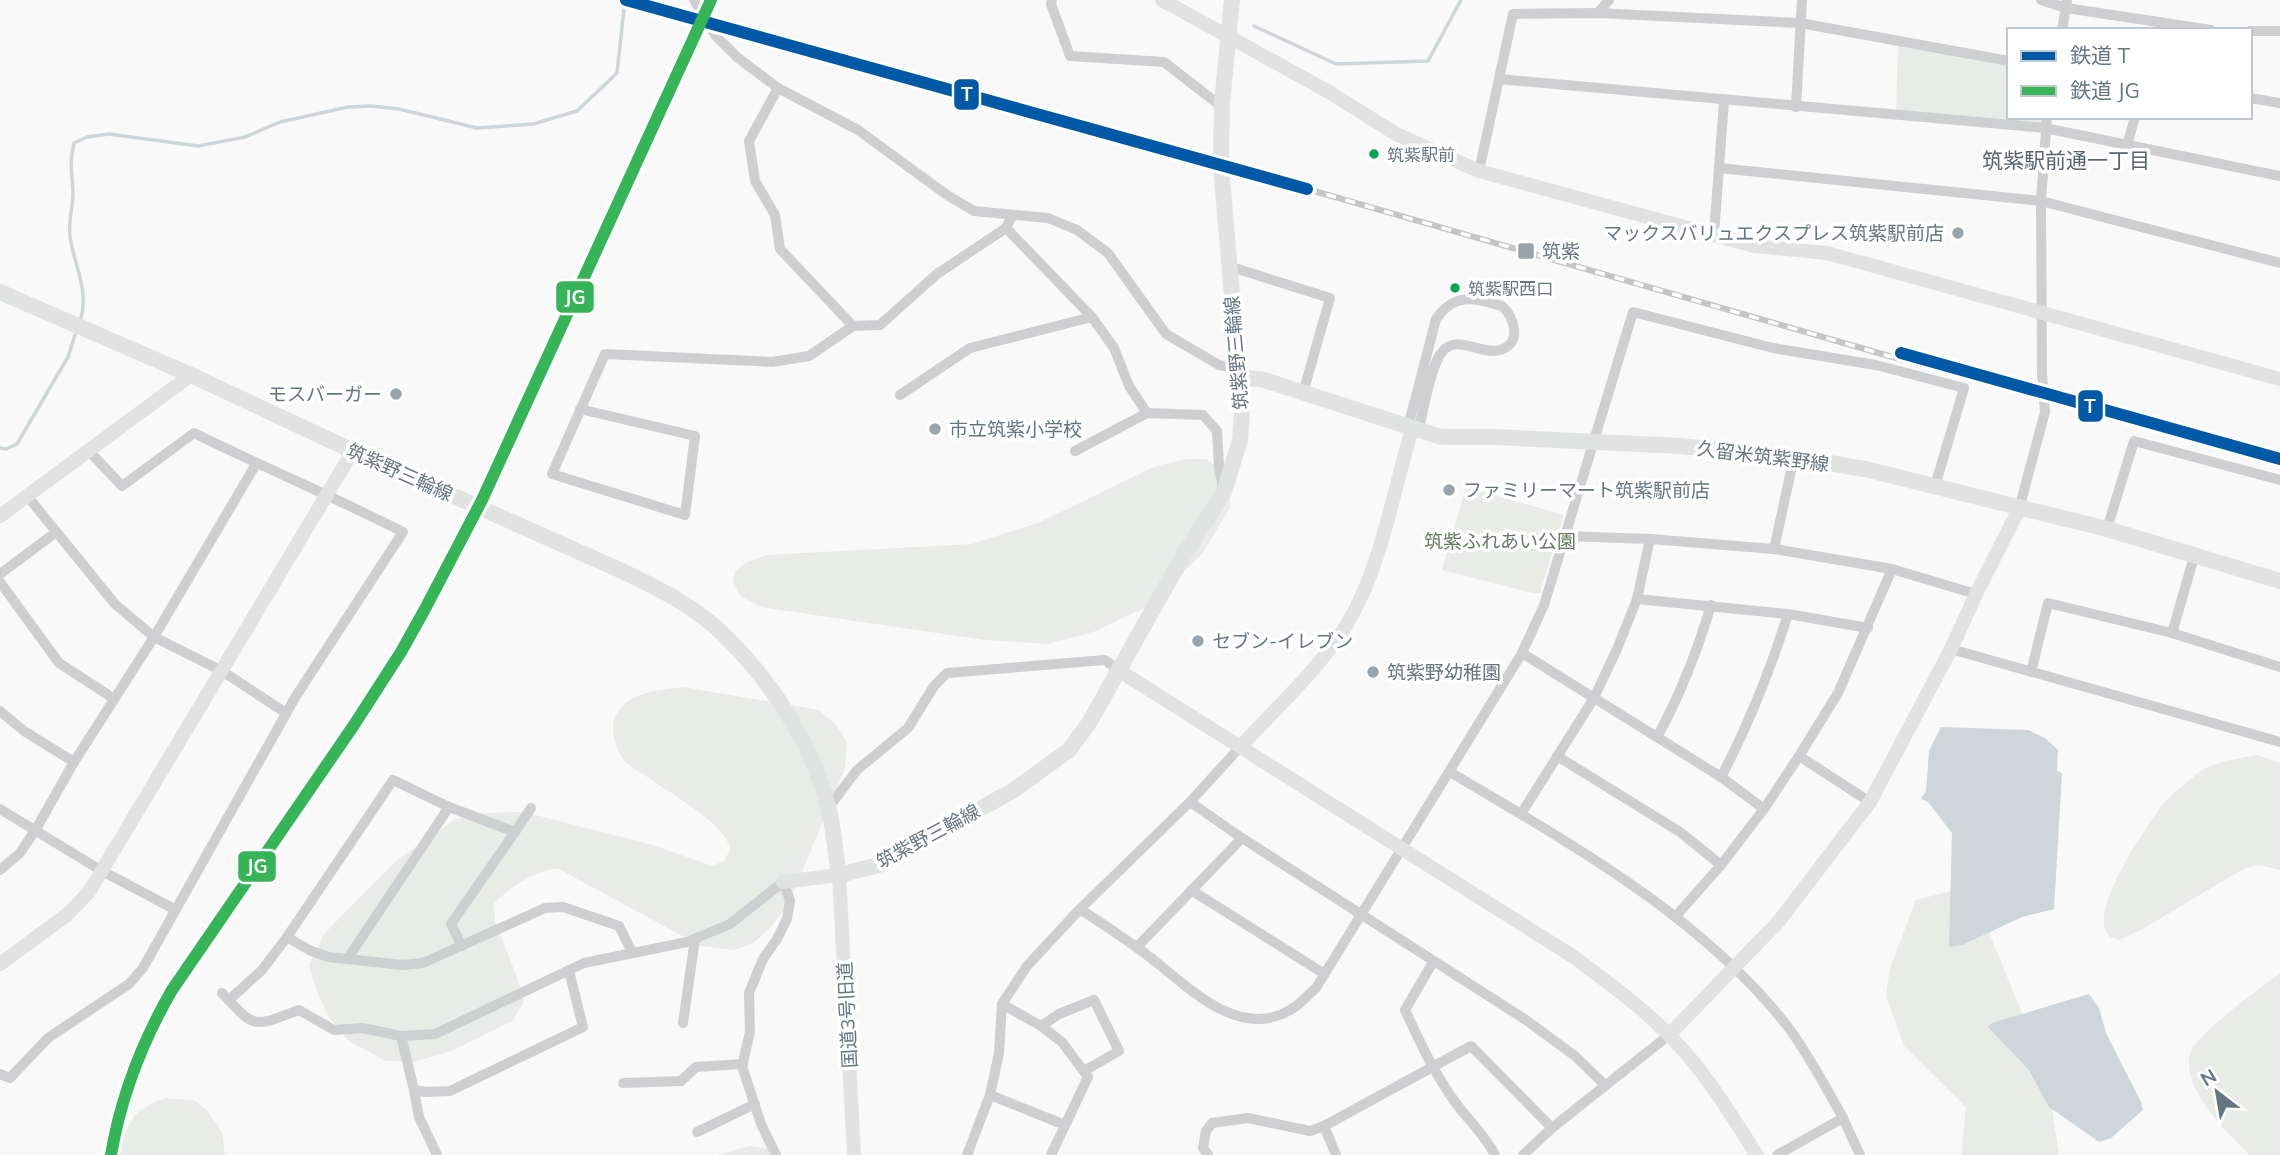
<svg xmlns="http://www.w3.org/2000/svg" width="2280" height="1155" viewBox="0 0 2280 1155" font-family="Mulish,'Noto Sans JP',sans-serif">
	<style>
		.green { fill: #e8ebe6 }
		.water { fill: #ced6d9 }
		.lines { fill: none; stroke-linecap: round; stroke-linejoin: round }
		.stream { stroke: #ced6d9; stroke-width: 3.5 }
		.street { stroke: #cecfd0; stroke-width: 10 }
		.secondary { stroke: #e1e2e2; stroke-width: 14 }
		.primary { stroke: #e1e2e2; stroke-width: 16 }
		.rail-casing { stroke: #c3c5c6; stroke-width: 6 }
		.rail { stroke: #fff; stroke-width: 3.5; stroke-dasharray: 10; stroke-linecap: butt }
		.rail-1-casing { stroke: #fff; stroke-width: 18 }
		.rail-2-casing { stroke: #fff; stroke-width: 18 }
		.rail-1 { stroke: #0059a6; stroke-width: 12 }
		.rail-2 { stroke: #36b558; stroke-width: 12 }
		.bus-dot { fill: #00a651; stroke: #fff; stroke-width: 2.5 }
		.poi-dot { fill: #99a4ac; stroke: #fff; stroke-width: 2.5 }
		.labels { text-anchor: middle; dominant-baseline: central; stroke-width: 7; stroke-linejoin: round; paint-order: stroke }
		.bus-label { font-size: 17px; fill: #657683; stroke: #fff; text-anchor: start }
		.poi-label { font-size: 19px; fill: #657683; stroke: #fff; text-anchor: start }
		.street-label { font-size: 19px; fill: #657683; stroke: #fff }
		.park-label { font-size: 19px; fill: #687a64; stroke: #fff }
		.neighbourhood-label { font-size: 21px; fill: #57646e; stroke: #fff }
		.line-badge { stroke: #fff; stroke-width: 2.5 }
		.badge-label { font-size: 19px; text-anchor: middle; font-weight: bold; fill: #fff }
	</style>
	<rect width="100%" height="100%" fill="#f9f9f9"/>
	<!-- green -->
	<g class="green">
		<path d="M1898,41l111,20v56h38l-2,11 -149,-12z"/>
		<path d="M1187,459h19l16,12 7,15 1,22 -28,46 -56,53 -50,24 -48,13 -63,-4 -224,-33 -21,-11 -7,-15 2,-9 10,-9 22,-8 205,-11 66,-21 118,-57z"/>
		<path d="M1466,487l98,28 -24,78h-7l-91,-23z"/>
		<path d="M683,687l136,23 18,16 10,17 -2,25 -57,137 -19,24 -17,15 -19,6 -32,-4 -144,-78c-22,3 -49,20 -63,36l1,17 28,72v11l-11,17 -61,30 -37,11 -28,-1 -37,-20 -20,-23 -13,-29 -7,-24 15,-31 73,-74 57,-40 24,-7 46,-1 129,33 59,21 12,-5 7,-13c-13,-30 -59,-53 -85,-72 -7,-5 -17,-9 -22,-16 -7,-10 -14,-28 -10,-40 11,-29 43,-29 69,-33z"/>
		<path d="M2258,755l22,8v107l-21,-5 -14,3 -104,62 -22,10c-2,-1 -8,-2 -10,-4 -23,-22 37,-109 52,-129 9,-12 24,-23 36,-33 16,-13 41,-15 61,-19z"/>
		<path d="M1959,889l23,26 65,160 12,80h-98l5,-48 -62,-61 -18,-50 4,-28 26,-68z"/>
		<path d="M2280,973v182h-30c-22,-21 -72,-69 -59,-104 8,-19 70,-63 89,-78z"/>
		<path d="M167,1098l28,3 12,9 15,22 3,23h-106c10,-34 12,-46 48,-57z"/>
		<path d="M749,1146l24,3 6,6h-62z"/>
	</g>
	<!-- water -->
	<g class="water">
		<path d="M1941,727l87,3 17,8 13,12 -1,21 5,2 -8,136 -32,8 -60,28 -13,2 3,-114 -24,-31 -7,-3 5,-8 3,-40z"/>
		<path d="M2089,994l10,14 7,25 35,69 2,8 -32,28 -12,4 -50,-35 -20,-37 -41,-43 4,-4z"/>
	</g>
	<g class="lines">
		<!-- stream -->
		<g class="stream">
			<path d="M1254,26l82,38 92,-3 33,-61"/>
			<path d="M80,322c10,-33 -6,-55 -10,-86 -2,-14 3,-29 3,-44 -1,-20 -4,-28 1,-49l13,-6 22,-3 89,12 47,-9 35,-15 68,-15 23,-1 28,3 78,19 56,-4 44,-13 40,-38 8,-73"/>
			<path d="M0,448l6,1 11,-5 51,-87 9,-28"/>
		</g>
		<!-- street -->
		<g class="street">
			<path d="M694,0l21,35 23,23 40,30 80,42 89,65 27,16 74,7 29,12 31,23 58,81 53,31 20,4"/>
			<path d="M1052,0l-1,4 19,52 94,6 58,45"/>
			<path d="M2041,0l25,8 145,22"/>
			<path d="M1598,13l11,-13"/>
			<path d="M2062,30l5,-30"/>
			<path d="M2250,31h30"/>
			<path d="M1499,79l546,49 235,48"/>
			<path d="M778,88l-29,53 6,40 20,34 5,34 73,77"/>
			<path d="M2250,98l30,5"/>
			<path d="M1796,107l6,-107"/>
			<path d="M2127,145l8,-28"/>
			<path d="M1719,168l322,33 239,62"/>
			<path d="M1479,171l34,-157 85,-1 202,10 209,38"/>
			<path d="M1006,228l86,89 22,31 15,38 18,27"/>
			<path d="M1714,234l10,-133"/>
			<path d="M1228,266l102,32 -27,95"/>
			<path d="M900,395l70,-47 122,-31"/>
			<path d="M580,409l115,27 -10,79 -133,-41 53,-120 167,8 37,-6 44,-30 27,-1 57,-51 69,-46 6,-12"/>
			<path d="M1408,427l28,-108c19,-27 38,-21 66,-13 13,11 20,38 -2,44 -19,6 -42,-17 -58,2 -11,12 -19,61 -24,79"/>
			<path d="M1075,451l72,-38 56,2 14,16 2,35 4,22"/>
			<path d="M28,497l87,107 39,33 68,34 64,42"/>
			<path d="M2019,509l26,-97 -3,-39 -1,-172 6,-84"/>
			<path d="M2107,529l27,-88 146,39"/>
			<path d="M1564,536l86,3 124,10 118,20 84,25"/>
			<path d="M1774,549l20,-92"/>
			<path d="M0,574l55,-41"/>
			<path d="M0,582l59,81 54,35"/>
			<path d="M1637,599l151,15 80,14"/>
			<path d="M2172,633l22,-76"/>
			<path d="M1951,649l329,93"/>
			<path d="M1522,653l199,124 43,32"/>
			<path d="M2031,672l17,-69 124,30 108,34"/>
			<path d="M0,711l24,20 50,31"/>
			<path d="M1657,737c24,-43 40,-85 54,-132"/>
			<path d="M1557,756l123,76 41,33"/>
			<path d="M1799,756l71,46"/>
			<path d="M1450,772c119,71 252,144 338,255 21,28 38,61 55,91l-66,37"/>
			<path d="M1721,777c28,-53 49,-106 67,-163"/>
			<path d="M1190,802l52,36 284,182 49,36 30,29"/>
			<path d="M449,807l66,25 -64,92 11,22"/>
			<path d="M829,807l28,-37 51,-42 26,-42 13,-13 158,-13 13,10"/>
			<path d="M0,809l102,62 74,39"/>
			<path d="M1521,814l73,-116 23,-49 20,-50 13,-60"/>
			<path d="M515,832l16,-24"/>
			<path d="M0,870l20,-17 16,-24 38,-67 80,-125 102,-173"/>
			<path d="M1191,890l132,83"/>
			<path d="M1080,909c24,16 48,31 71,49 35,27 82,77 131,56 14,-5 24,-17 34,-26l206,-335 22,-48 89,-293 140,36 103,17 88,23 -29,98"/>
			<path d="M1676,916l45,-51 43,-56 35,-53 39,-63 54,-124"/>
			<path d="M1137,947l105,-109"/>
			<path d="M348,958l101,-151 -56,-27 -106,157 22,13 19,7 75,8 20,-2 122,-55 18,-1 56,19 13,26"/>
			<path d="M1433,962l-28,48c15,32 29,63 50,92 13,18 30,33 40,53"/>
			<path d="M222,993c34,37 31,34 77,17l35,20 28,-2 39,8 34,-2 149,-71 103,-21 43,-18 53,-42 7,18 -3,19 -10,20 -14,20 -14,34 1,39 -8,34 19,58 15,31"/>
			<path d="M229,1000l33,-30 25,-33"/>
			<path d="M1002,1004l39,22 21,16 26,35 -37,78"/>
			<path d="M683,1023l12,-84"/>
			<path d="M1041,1026l18,-12 35,-14 25,51 -35,20"/>
			<path d="M401,1036l13,54 12,2 24,-1 133,-64 -14,-56"/>
			<path d="M0,1074l10,4 38,-40 81,-54 14,-16 153,-272 107,-164c-69,-35 -140,-65 -209,-99l-72,53 -33,-35"/>
			<path d="M623,1083l58,-2 15,-14 47,-3"/>
			<path d="M414,1090l5,27 18,38"/>
			<path d="M990,1095l75,30"/>
			<path d="M1843,1118l17,37"/>
			<path d="M697,1132l58,-28"/>
			<path d="M967,1155l23,-60 9,-42 3,-49 25,-38 53,-57 110,-107 51,-56"/>
			<path d="M1208,1155l-5,-7 3,-17 6,-8 36,-5 62,13 14,-5"/>
			<path d="M1336,1155l-12,-29 147,-80 81,82"/>
			<path d="M1523,1155l29,-27 117,-93"/>
		</g>
		<!-- secondary -->
		<g class="secondary">
			<path d="M1162,0l167,92 67,42 83,37 275,75 73,7 453,126"/>
			<path d="M0,516l191,-141"/>
			<path d="M1118,670l456,287c32,24 64,47 93,76 36,35 63,80 90,122"/>
			<path d="M1241,746c35,-38 77,-76 105,-120 35,-57 47,-134 66,-197"/>
			<path d="M783,882l56,-7 15,280"/>
			<path d="M0,964l68,-50 21,-22 264,-441"/>
			<path d="M1669,1035l110,-114 91,-119 81,-153 25,-55 43,-85"/>
		</g>
		<!-- primary -->
		<g class="primary">
			<path d="M0,292l191,83 162,76 269,120c36,17 76,37 104,66 46,45 86,107 102,169 6,22 7,46 11,69l40,-10 135,-75 55,-40 20,-27 94,-167 41,-64 16,-52 2,-27 -21,-247 1,-63 10,-103"/>
			<path d="M1240,378l21,1 180,58h54l186,9 113,11 71,12 242,60 173,52"/>
		</g>
		<defs>
			<path id="rail" d="M1307,189l596,171"/>
		</defs>
		<!-- rail casing -->
		<use href="#rail" class="rail-casing"/>
		<!-- rail -->
		<use href="#rail" class="rail"/>
		<defs>
			<g id="rail-1">
				<path d="M626,0l681,189"/>
				<path d="M1901,353l379,106"/>
			</g>
			<path id="rail-2" d="M111,1155c10,-59 31,-113 61,-165l182,-265 47,-73 24,-43 57,-109 229,-500"/>
		</defs>
		<!-- rail-1 casing -->
		<use href="#rail-1" class="rail-1-casing"/>
		<!-- rail-2 casing -->
		<use href="#rail-2" class="rail-2-casing"/>
		<!-- rail-1 -->
		<use href="#rail-1" class="rail-1"/>
		<!-- rail-2 -->
		<use href="#rail-2" class="rail-2"/>
	</g>
	<!-- markers -->
	<g class="bus-dot">
		<circle cx="1374" cy="154" r="6"/>
		<circle cx="1455" cy="288" r="6"/>
	</g>
	<g class="poi-dot">
		<circle cx="1958" cy="233" r="7"/>
		<rect x="1517" y="242" width="18" height="18" rx="3.5"/>
		<circle cx="396" cy="394" r="7"/>
		<circle cx="935" cy="429" r="7"/>
		<circle cx="1449" cy="490" r="7"/>
		<circle cx="1198" cy="641" r="7"/>
		<circle cx="1373" cy="672" r="7"/>
	</g>
	<g class="labels">
		<!-- bus labels -->
		<g class="bus-label">
			<text x="1387" y="154">筑紫駅前</text>
			<text x="1468" y="288">筑紫駅西口</text>
		</g>
		<!-- poi labels -->
		<g class="poi-label">
			<text x="1944" y="233" text-anchor="end">マックスバリュエクスプレス筑紫駅前店</text>
			<text x="1542" y="251">筑紫</text>
			<text x="382" y="394" text-anchor="end">モスバーガー</text>
			<text x="949" y="429">市立筑紫小学校</text>
			<text x="1463" y="490">ファミリーマート筑紫駅前店</text>
			<text x="1212" y="641">セブン-イレブン</text>
			<text x="1387" y="672">筑紫野幼稚園</text>
		</g>
		<!-- street labels -->
		<g class="street-label">
			<text transform="translate(1236 353) rotate(-95)">筑紫野三輪線</text>
			<text transform="translate(1763 456) rotate(7)">久留米筑紫野線</text>
			<text transform="translate(400 472) rotate(24)">筑紫野三輪線</text>
			<text transform="translate(928 836) rotate(-28)">筑紫野三輪線</text>
			<text transform="translate(847 1015) rotate(-93)">国道3号旧道</text>
		</g>
		<!-- park labels -->
		<g class="park-label">
			<text x="1500" y="541">筑紫ふれあい公園</text>
		</g>
		<!-- neighbourhood labels -->
		<g class="neighbourhood-label">
			<text x="2066" y="160">筑紫駅前通一丁目</text>
		</g>
	</g>
	<g class="line-badge">
		<rect x="953" y="78" width="27" height="33" rx="7" fill="#0059a6"/>
		<rect x="555" y="280" width="40" height="34" rx="7" fill="#36b558"/>
		<rect x="2077" y="389" width="27" height="34" rx="7" fill="#0059a6"/>
		<rect x="237" y="850" width="40" height="33" rx="7" fill="#36b558"/>
	</g>
	<g class="badge-label">
		<text x="967" y="101">T</text>
		<text x="575" y="304">JG</text>
		<text x="2090" y="413">T</text>
		<text x="257" y="873">JG</text>
	</g>
	<!-- legend -->
	<rect x="2007" y="28" width="245" height="91" fill="#ffffff" stroke="#c1c8cd" stroke-width="2"/>
	<rect x="2021" y="51" width="35" height="10" fill="#0059a6" stroke="#c1c8cd" stroke-width="2"/>
	<text x="2070" y="63" font-size="21" fill="#657683">鉄道 T</text>
	<rect x="2021" y="86" width="35" height="10" fill="#36b558" stroke="#c1c8cd" stroke-width="2"/>
	<text x="2070" y="98" font-size="21" fill="#657683">鉄道 JG</text>
	<!-- north arrow -->
	<g transform="translate(2217 1092) rotate(329)" stroke="#ffffff" stroke-width="5" paint-order="stroke">
	<path d="M0-5L12 26L0 18L-12 26Z" fill="#657683"/>
	<text y="-10" font-size="19" font-weight="bold" text-anchor="middle" fill="#657683">N</text>
	</g>
</svg>
